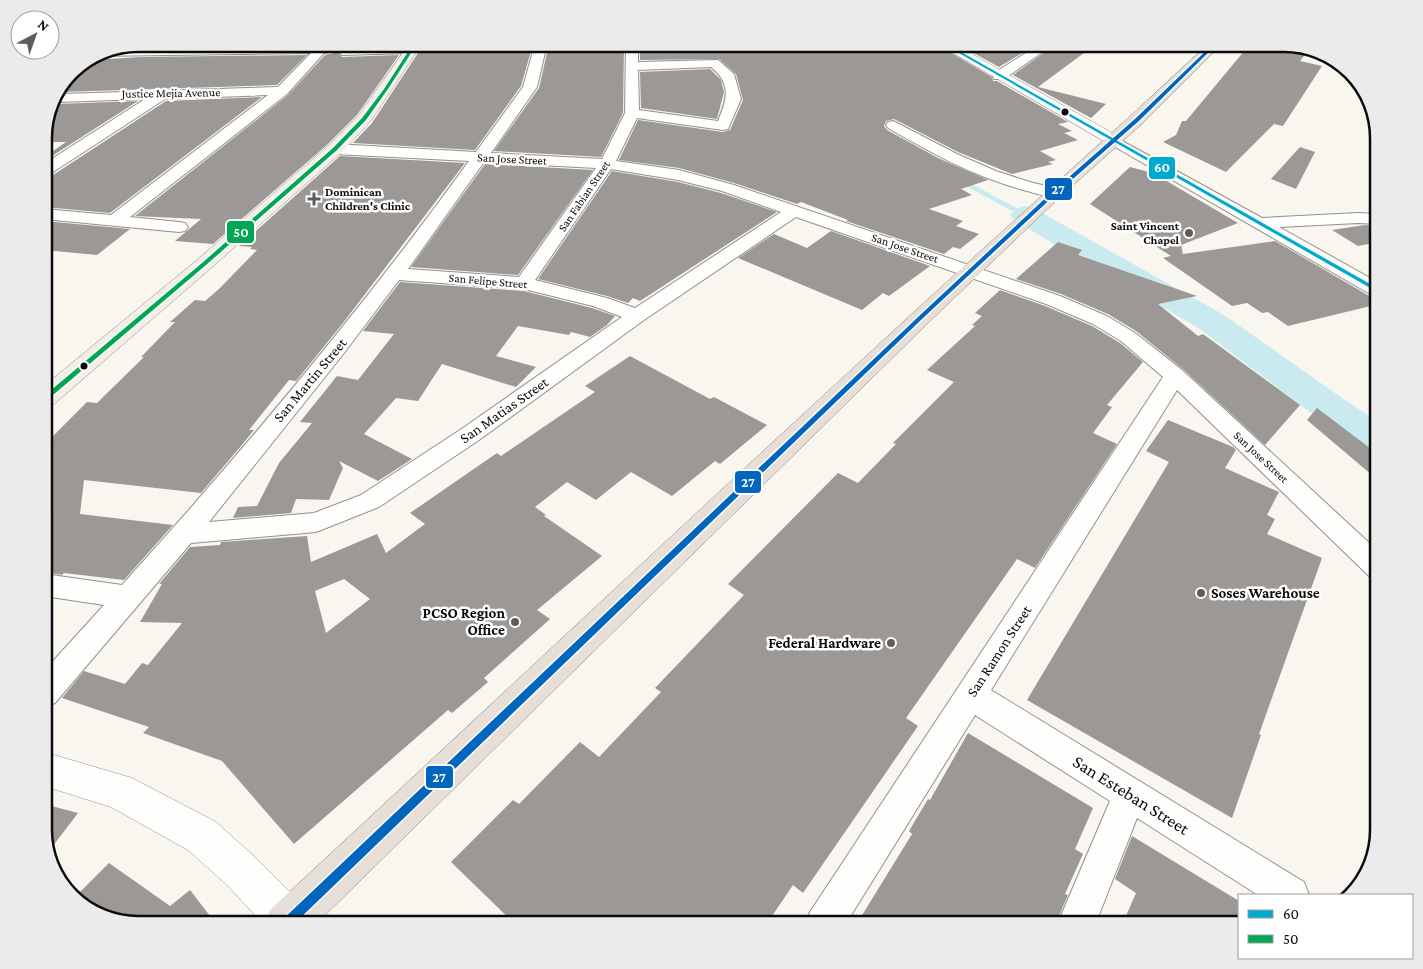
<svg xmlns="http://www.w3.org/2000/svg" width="1423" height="969" viewBox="0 0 1423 969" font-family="'Crimson Pro',serif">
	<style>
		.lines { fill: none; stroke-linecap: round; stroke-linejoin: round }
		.stream { stroke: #c9eaef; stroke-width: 4.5 }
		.river { fill: #c9eaef; fill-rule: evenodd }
		.building { fill: #9c9895; fill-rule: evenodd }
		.minor-casing { stroke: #92908e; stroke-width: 2 }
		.tertiary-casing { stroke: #92908e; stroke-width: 1 }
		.secondary-casing { stroke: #898784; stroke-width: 1 }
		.trunk-casing { stroke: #7f7e7b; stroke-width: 1 }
		.minor { fill: #fefefd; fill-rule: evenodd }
		.tertiary { fill: #fefefd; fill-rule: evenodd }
		.secondary { fill: #f3efe8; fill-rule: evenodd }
		.trunk { fill: #e8ded8; fill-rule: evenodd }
		.bus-1-casing { stroke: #fff; stroke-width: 3 }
		.bus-2-casing { stroke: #fff; stroke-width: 3 }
		.bus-3-casing { stroke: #fff; stroke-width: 3 }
		.bus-1 { fill: #00a9ce; fill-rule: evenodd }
		.bus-2 { fill: #00a651; fill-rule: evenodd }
		.bus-3 { fill: #0065bd; fill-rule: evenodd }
		.bus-dot { fill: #0b0b0b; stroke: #fff; stroke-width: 2 }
		.poi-dot { fill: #5e5d5b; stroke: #fff; stroke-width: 2 }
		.labels { text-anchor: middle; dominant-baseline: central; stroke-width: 5; stroke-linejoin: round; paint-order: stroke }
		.far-street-label { font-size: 12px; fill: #0b0b0b; stroke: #fff }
		.far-poi-label { font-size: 12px; font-weight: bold; fill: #0b0b0b; stroke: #fff; text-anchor: start }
		.street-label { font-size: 15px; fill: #0b0b0b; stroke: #fff }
		.poi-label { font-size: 15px; font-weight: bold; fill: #0b0b0b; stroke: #fff; text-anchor: end }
		.near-street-label { font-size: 18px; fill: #0b0b0b; stroke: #fff }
		.rim { fill: none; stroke: #0b0b0b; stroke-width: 2.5 }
		.line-badge { stroke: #fff; stroke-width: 2 }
		.badge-label { font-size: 14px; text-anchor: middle; font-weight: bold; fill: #fff }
	</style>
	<rect width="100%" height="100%" fill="#f9f5ef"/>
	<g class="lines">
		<!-- stream -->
		<path class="stream" d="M963,182l62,33"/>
		<!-- river -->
		<path class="river" d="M1025,206l10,3 189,106 128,90 27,17v31l-14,-3 -41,-27 -124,-94 -185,-108 -5,-6 5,-6z"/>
	</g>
	<!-- building -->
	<g class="building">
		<path d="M424,44h109l-12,42 -46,64 -122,-7 19,-20z"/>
		<path d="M549,44h75l-1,69 -22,44 -107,-6 45,-63z"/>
		<path d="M640,44h238l4,5 6,1 8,-6h40l56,33 1,4h4l71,41 -10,2 14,7 -8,2 14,7 -38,11 16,9 -8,2 5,2 -41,10 -54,-22 -64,-33 -8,2 -2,5 3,4 51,28 50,22 -27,9 11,6 -43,14 34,12 -7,5 23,8 -19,15 -7,-2 -9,7 -98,-33 2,-1 -47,-18 -4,2 -63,-21 -55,-15 -60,-8 19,-40 85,12 7,-2 13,-30 -7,-26 -17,-15 -79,1z"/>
		<path d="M957,44h50l22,3 8,-3 -38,23z"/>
		<path d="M1056,44h40l-58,43 68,17 -15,14 -78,-43z"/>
		<path d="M1250,44h34l24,7 -8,10 22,5 -39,60 -9,-2 -48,48 -63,-30 13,-7 6,-14h4z"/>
		<path d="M338,52l4,5 57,-2 -42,60 -29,29 -115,100 -38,-3 26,-22 -66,-3 153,-121 37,-40z"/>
		<path d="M307,55l-30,30 -215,7 4,-8 26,-24 49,-3z"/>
		<path d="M710,69l11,11 3,12 -7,27 -76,-11 -1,-36z"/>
		<path d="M262,97l-152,116 -66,-6v-26l122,-80z"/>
		<path d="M138,101l-86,55h-6l20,-14h-22v-9l13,-29z"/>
		<path d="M1300,147l15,5 -19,37 -25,-10z"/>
		<path d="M340,156l125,7 -122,160 -47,58 -7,-1 -40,50h5l-13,16 -40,47 -117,-13 -4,34 93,11 -49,55 -60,-7 -2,2 -18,-3v-127l43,-43 10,1 47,-46h-3l34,-35h-5l25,-22 10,1 14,-12 38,-39 -7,-1 2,-2 -13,-1z"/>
		<path d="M485,164l108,6 -75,105 -107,-8z"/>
		<path d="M1130,167l23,6 85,50 -57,22 2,9 92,-13 91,53 13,8v2l-91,22 -20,-14 -6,1 -15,-10 -15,3 -69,-48 8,-2 -81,-52z"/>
		<path d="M612,171l66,11 43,11 56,19 -137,89 -7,-3 -5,5 -21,-7 -69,-17z"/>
		<path d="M44,221l86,8 -33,26 -53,-5z"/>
		<path d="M1365,225l14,1v16l-21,4 -26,-16z"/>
		<path d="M831,231l99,35 -41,30 -6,-3 -21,17 -124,-52 36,-24 33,14z"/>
		<path d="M1058,242l24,8 -4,5 119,41 -39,8 40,32 5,-2 97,71 -35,40 -81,-75 -48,-39 -28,-17 -47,-20 -45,-15z"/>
		<path d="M400,282l124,9 68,17 23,8 -8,9 -17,12 -19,-5 -2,3 -51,-9 -22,30 40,11 -20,20 -74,-23 -24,37 -22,-3 -32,36 48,25 -34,22 -39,-20 4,7 -14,32 -33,-1 -5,14 -58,5 5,-11 19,-1 22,-43 33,-40 -12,-1 37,-46 21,4 36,-46 -31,-3z"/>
		<path d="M1000,290l45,16 47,20 28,17 23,19 -36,43 5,2 -19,26 24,11 -82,124 -18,-9 -111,159 12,8 -115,167 -10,-8 -27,40h-250l-65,-63 62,-62 6,4 61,-62 19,15 62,-65 -6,-4 89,-93 -16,-11 110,-111 20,10 38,-39 -3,-1 61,-61 -27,-12 48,-44 -3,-1 10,-9 -7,-3z"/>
		<path d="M630,356l80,43 4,-2 53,28 -47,39 -5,-3 -43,35 -41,-24 -35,28 -29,-18 -32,25 11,8 -2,1 58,40 -65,54 13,9 -66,59 4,4 -36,31 -4,-3 -154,134 -72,-83 -79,-28 6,-6 -87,-29 22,-27 41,13 17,-21 6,2 34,-42 -42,-1 22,-38h-3l31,-37 30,-2 1,-3 86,-6 4,26 66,-28 9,19 39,-29 -15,-11 87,-60 4,3 94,-64 -10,-6zM344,579l26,20 -44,34 -11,-42z"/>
		<path d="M1317,408l62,47v26l-72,-61z"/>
		<path d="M1168,420l65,27 3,3 -11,18 54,24 -12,23 8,4 -8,15 55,24 -63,176 2,1 -29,83 -205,-118 142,-238 -23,-11z"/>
		<path d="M968,733l125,75 -18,41 8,5 -18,40 3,1 -13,30h-199l56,-91 -3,-3 19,-32 2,1z"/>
		<path d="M44,804l34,9 -29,38 -5,-15z"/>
		<path d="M1132,836l107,65v24h-117l14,-32 -21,-14z"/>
		<path d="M109,863l61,43 20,-16 27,35h-78l-46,-14 -18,-14z"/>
	</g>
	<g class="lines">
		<defs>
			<g id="minor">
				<path d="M332,44l80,1 6,4 -6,4 -70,2 -2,-3 1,-2 -17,3 -37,41 -157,123 49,5 6,1 3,4 -3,4 -6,1 -135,-13v-10l67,6 157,-120 -103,4 -115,75 -6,2v-12l101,-65 -87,3 4,-8 216,-7 33,-34 -216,3 8,-5 86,-5z"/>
				<path d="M535,44h12l-10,43 -46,66 111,6 23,-46 1,-69h12v18l80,-2 16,14 7,25 -13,30 -5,1 -86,-12 -21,43 63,9 55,15 326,111 47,20 28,17 48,38 196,181v27l-10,-3 -192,-186 -186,300 313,192 5,13h-51l-121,-77 -42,107h-38l53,-124 -135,-86 -130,210h-41l6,-13 353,-535 -42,-36 -28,-17 -47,-20 -250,-87 -152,103 -165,120 -100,67 -63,25 -125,11 -136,160 -11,4v-36l60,-66 -60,-9v-22l78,11c123,-136 240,-276 347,-424l-134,-7 -5,-2 -3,-3 3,-3 5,-2 141,8 47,-65zM711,67c21,17 16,32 7,54l-79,-11 -1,-40zM484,162l112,6 -77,109 -111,-8zM611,169l67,11 44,11 59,21 -146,96 -28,-10 -72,-18zM399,280l125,9 69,17 29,11 -159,111 -102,67 -47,18 -105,9 132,-165z"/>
				<path d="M880,44h14l-6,4 -6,-1z"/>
				<path d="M1040,44h14l-50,35h-10l-1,-3 1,-3z"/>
				<path d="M893,121l64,33 39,17 37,12 28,6 2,3 -2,3c-11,3 -24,-1 -34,-4 -50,-13 -94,-37 -139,-63l-2,-3 2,-3z"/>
				<path d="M1115,137l147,81 96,-5 21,1v10l-21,-1 -79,4 100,56v14l-7,-2 -262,-151 -2,-3 2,-3z"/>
			</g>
			<g id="tertiary">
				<path d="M938,44h16l167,94 2,3 -2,3h-12z"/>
				<path d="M44,752l88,26 84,44 40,36 48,48 6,15 -2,4h-44l-36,-39 -40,-36 -77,-43 -67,-21z"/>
			</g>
			<path id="secondary" d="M409,44h13l-52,78 -29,31 -130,115 -158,137 -9,2v-21l153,-126 132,-115 29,-29z"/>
			<path id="trunk" d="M1208,44h14l-78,78 -83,74 -133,127 -613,602h-51l6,-15c215,-199 428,-400 644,-598 97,-90 198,-177 294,-268z"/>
		</defs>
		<!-- minor casing -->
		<use href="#minor" class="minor-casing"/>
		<!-- tertiary casing -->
		<use href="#tertiary" class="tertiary-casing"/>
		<!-- secondary casing -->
		<use href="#secondary" class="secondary-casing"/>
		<!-- trunk casing -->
		<use href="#trunk" class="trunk-casing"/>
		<!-- minor -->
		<use href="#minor" class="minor"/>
		<!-- tertiary -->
		<use href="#tertiary" class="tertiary"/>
		<!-- secondary -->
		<use href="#secondary" class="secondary"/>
		<!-- trunk -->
		<use href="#trunk" class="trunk"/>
		<defs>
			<path id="bus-1" d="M943,44h4l432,245v4z"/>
			<path id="bus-2" d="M413,44h4l-29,45 -22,31 -29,30 -131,115 -160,136h-2v-5l158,-133 131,-115 29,-30 22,-29z"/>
			<path id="bus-3" d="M1213,44h4l-77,76 -83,73 -135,126 -629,606h-14l2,-4 637,-604 135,-126 83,-73z"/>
		</defs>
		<!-- bus-1 casing -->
		<use href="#bus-1" class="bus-1-casing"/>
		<!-- bus-2 casing -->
		<use href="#bus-2" class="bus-2-casing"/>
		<!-- bus-3 casing -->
		<use href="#bus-3" class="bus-3-casing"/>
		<!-- bus-1 -->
		<use href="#bus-1" class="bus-1"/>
		<!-- bus-2 -->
		<use href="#bus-2" class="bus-2"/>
		<!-- bus-3 -->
		<use href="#bus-3" class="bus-3"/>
	</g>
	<!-- markers -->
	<g class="bus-dot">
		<circle cx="1065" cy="112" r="4.5"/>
		<circle cx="84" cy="366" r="4.5"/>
	</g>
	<g class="poi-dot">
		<path d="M311.5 191.5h5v5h5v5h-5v5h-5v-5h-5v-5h5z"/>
		<circle cx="1189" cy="233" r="5"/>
		<circle cx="1201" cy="593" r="5"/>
		<circle cx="515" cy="622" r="5"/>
		<circle cx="891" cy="643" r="5"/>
	</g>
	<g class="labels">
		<!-- far-street labels -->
		<g class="far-street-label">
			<text transform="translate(171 93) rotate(-1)">Justice Mejia Avenue</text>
			<text transform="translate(512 159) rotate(3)">San Jose Street</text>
			<text transform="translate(584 196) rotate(-56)">San Fabian Street</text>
			<text transform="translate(905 248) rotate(19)">San Jose Street</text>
			<text transform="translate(488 281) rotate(5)">San Felipe Street</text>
			<text transform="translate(1261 457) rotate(43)">San Jose Street</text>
		</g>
		<!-- far-poi labels -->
		<g class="far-poi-label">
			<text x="325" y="192">Dominican<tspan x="325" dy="14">Children's Clinic</tspan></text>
			<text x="1179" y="226" text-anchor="end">Saint Vincent<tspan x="1179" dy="14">Chapel</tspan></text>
		</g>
		<!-- street labels -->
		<g class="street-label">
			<text transform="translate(310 380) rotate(-50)">San Martin Street</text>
			<text transform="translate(504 410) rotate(-35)">San Matias Street</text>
			<text transform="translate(999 651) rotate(-57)">San Ramon Street</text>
		</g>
		<!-- poi labels -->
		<g class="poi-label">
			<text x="1211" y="593" text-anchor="start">Soses Warehouse</text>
			<text x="505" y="613">PCSO Region<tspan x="505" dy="17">Office</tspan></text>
			<text x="881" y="643">Federal Hardware</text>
		</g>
		<!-- near-street labels -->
		<g class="near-street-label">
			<text transform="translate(1131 795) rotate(32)">San Esteban Street</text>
		</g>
	</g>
	<!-- crop -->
	<path d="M0 0H1423V969H0ZM138 52H1284A86 86 0 0 1 1370 138V830A86 86 0 0 1 1284 916H138A86 86 0 0 1 52 830V138A86 86 0 0 1 138 52Z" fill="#ebebeb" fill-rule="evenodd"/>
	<path class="rim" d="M138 52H1284A86 86 0 0 1 1370 138V830A86 86 0 0 1 1284 916H138A86 86 0 0 1 52 830V138A86 86 0 0 1 138 52Z"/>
	<g class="line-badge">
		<rect x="1148" y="156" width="28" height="24" rx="5" fill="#00a9ce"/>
		<rect x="1044" y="177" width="29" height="24" rx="5" fill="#0065bd"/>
		<rect x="226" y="220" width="29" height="24" rx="5" fill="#00a651"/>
		<rect x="734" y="470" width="28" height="24" rx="5" fill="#0065bd"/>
		<rect x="425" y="765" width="29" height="24" rx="5" fill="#0065bd"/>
	</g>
	<g class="badge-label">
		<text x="1162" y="172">60</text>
		<text x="1058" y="194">27</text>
		<text x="241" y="237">50</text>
		<text x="748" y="487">27</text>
		<text x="439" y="782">27</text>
	</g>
	<!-- legend -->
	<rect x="1238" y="894" width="175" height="65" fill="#ffffff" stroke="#9d9d9d"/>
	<rect x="1248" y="910" width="25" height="8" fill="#00a9ce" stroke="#9d9d9d"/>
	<text x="1283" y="919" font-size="15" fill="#0b0b0b">60</text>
	<rect x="1248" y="935" width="25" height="8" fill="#00a651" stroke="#9d9d9d"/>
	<text x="1283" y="944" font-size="15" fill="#0b0b0b">50</text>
	<!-- north arrow -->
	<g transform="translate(35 35) rotate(41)"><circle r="24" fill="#ffffff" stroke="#9d9d9d"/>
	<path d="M0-4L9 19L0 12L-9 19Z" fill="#5e5d5b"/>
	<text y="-8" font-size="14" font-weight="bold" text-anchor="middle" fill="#0b0b0b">N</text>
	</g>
</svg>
